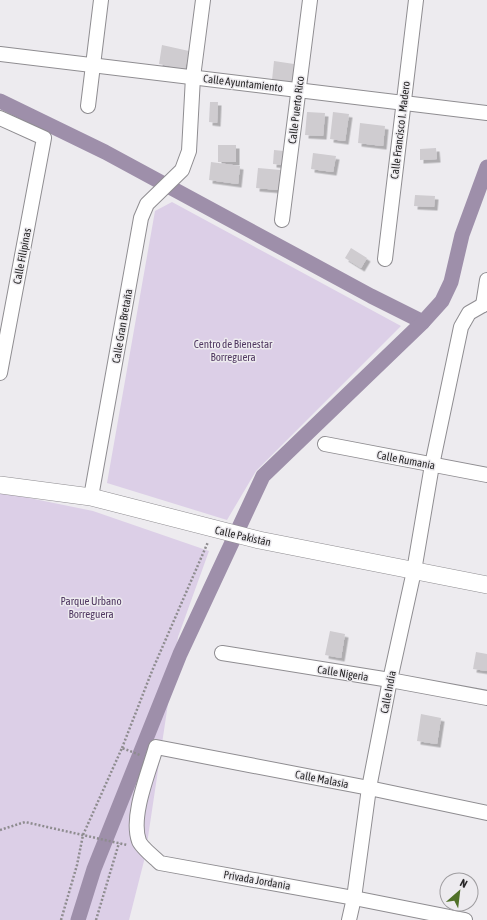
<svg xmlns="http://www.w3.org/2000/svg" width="487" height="920" viewBox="0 0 487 920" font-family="'Asap Condensed',sans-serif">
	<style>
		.green { fill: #dccfe7 }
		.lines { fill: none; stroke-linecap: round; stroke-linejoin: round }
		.canal { stroke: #9e8faa; stroke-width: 15 }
		.building { fill: #cfccd0; filter: url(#shadow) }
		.minor-casing { stroke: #8f8d91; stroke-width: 16 }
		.tertiary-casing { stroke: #8f8d91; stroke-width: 18 }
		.path { stroke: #8e8c8f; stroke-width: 2.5; stroke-dasharray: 2 2; stroke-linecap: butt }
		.minor { stroke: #fff; stroke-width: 14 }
		.tertiary { stroke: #fff; stroke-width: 17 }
		.labels { text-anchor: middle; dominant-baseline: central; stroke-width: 3; stroke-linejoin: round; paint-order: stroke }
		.street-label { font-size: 11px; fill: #292829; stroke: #edebef }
		.park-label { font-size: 11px; fill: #503861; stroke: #edebef }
	</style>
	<defs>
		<filter id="shadow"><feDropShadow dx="3.5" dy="3.5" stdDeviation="0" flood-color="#0004"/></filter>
	</defs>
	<rect width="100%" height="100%" fill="#edebef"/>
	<!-- green -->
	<g class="green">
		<path d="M172,202l229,124 -145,145 -29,49 -120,-37 48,-272z"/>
		<path d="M0,492l93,19 116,40 -31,86 -33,220 -16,63h-129z"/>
	</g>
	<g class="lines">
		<!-- canal -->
		<g class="canal">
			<path d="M0,101l105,51 266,144 52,26"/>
			<path d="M78,920l16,-51 86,-215 83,-178 160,-154 19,-21 9,-19 11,-47 25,-68"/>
		</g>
	</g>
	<!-- building -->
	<g class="building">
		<path d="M162,45l27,6 -4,18 -26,-5z"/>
		<path d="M274,61l20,3 -2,18 -20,-2z"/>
		<path d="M210,102h8l-1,21 -8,-1z"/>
		<path d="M307,112l18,1 -2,23 -18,-1z"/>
		<path d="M333,112l16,2 -4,27 -15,-2z"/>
		<path d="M360,123l25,3 -2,20 -25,-3z"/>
		<rect x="218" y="145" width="18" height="17"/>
		<path d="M436,148l1,11 -17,1v-11z"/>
		<path d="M274,150l10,1 -1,14 -10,-1z"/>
		<path d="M313,153l23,3 -3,16 -22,-3z"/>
		<path d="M211,162l29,4 -2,18 -29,-4z"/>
		<path d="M258,168l23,2 -2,20 -23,-2z"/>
		<path d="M415,195l20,1 -1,11 -20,-1z"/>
		<path d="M351,248l16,10 -6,10 -16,-10z"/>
		<path d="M330,631l15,3 -4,24 -16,-3z"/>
		<path d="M476,652l11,2v17l-14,-2z"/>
		<path d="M421,714l20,4 -4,26 -20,-3z"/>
	</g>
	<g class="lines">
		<defs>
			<g id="minor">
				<path d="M0,54l487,59"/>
				<path d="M88,106l13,-106"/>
				<path d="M0,118l44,20 -44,235"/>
				<path d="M282,220l28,-220"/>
				<path d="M385,259l31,-259"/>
				<path d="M483,305l4,-25"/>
				<path d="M325,444l162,31"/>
				<path d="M91,497l50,-279 6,-14 35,-34 7,-19 4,-74 10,-77"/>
				<path d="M222,653l168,27 97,18"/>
				<path d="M349,920l5,-22 15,-110 21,-108 24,-109 18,-106 29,-138 8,-14 14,-8"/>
				<path d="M465,920l-111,-22 -194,-35c-5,-5 -19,-16 -21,-22 -9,-25 10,-69 17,-94l213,41 118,25"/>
			</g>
			<path id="tertiary" d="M0,485l91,12 168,43 228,45"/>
		</defs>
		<!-- minor casing -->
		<use href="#minor" class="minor-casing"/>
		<!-- tertiary casing -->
		<use href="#tertiary" class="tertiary-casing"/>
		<!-- path -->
		<g class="path">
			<path d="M122,748l30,-77 56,-129"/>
			<path d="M0,830l25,-8 102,23"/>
			<path d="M61,920l16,-55 6,-30 39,-87 18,7"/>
			<path d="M96,920l23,-77"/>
		</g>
		<!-- minor -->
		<use href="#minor" class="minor"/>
		<!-- tertiary -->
		<use href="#tertiary" class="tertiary"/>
	</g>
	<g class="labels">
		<!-- street labels -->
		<g class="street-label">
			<text transform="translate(243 83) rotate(7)">Calle Ayuntamiento</text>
			<text transform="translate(296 110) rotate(-83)">Calle Puerto Rico</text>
			<text transform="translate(400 130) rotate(-83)">Calle Francisco I. Madero</text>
			<text transform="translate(22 256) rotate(-79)">Calle Filipinas</text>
			<text transform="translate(122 326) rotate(-80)">Calle Gran Bretaña</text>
			<text transform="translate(406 460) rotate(11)">Calle Rumania</text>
			<text transform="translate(243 536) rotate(13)">Calle Pakistán</text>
			<text transform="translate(343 673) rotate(9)">Calle Nigeria</text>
			<text transform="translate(388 692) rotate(-79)">Calle India</text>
			<text transform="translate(322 779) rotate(11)">Calle Malasia</text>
			<text transform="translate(257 880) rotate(10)">Privada Jordania</text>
		</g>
		<!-- park labels -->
		<g class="park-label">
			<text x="233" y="344">Centro de Bienestar<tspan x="233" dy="13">Borreguera</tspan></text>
			<text x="91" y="601">Parque Urbano<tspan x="91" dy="13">Borreguera</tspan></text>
		</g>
	</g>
	<!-- north arrow -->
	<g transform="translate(459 892) rotate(28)"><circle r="19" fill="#edebef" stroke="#9f9da0"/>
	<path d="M0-3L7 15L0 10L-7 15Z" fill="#507128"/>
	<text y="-6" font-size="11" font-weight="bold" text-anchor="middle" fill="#292829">N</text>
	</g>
</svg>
